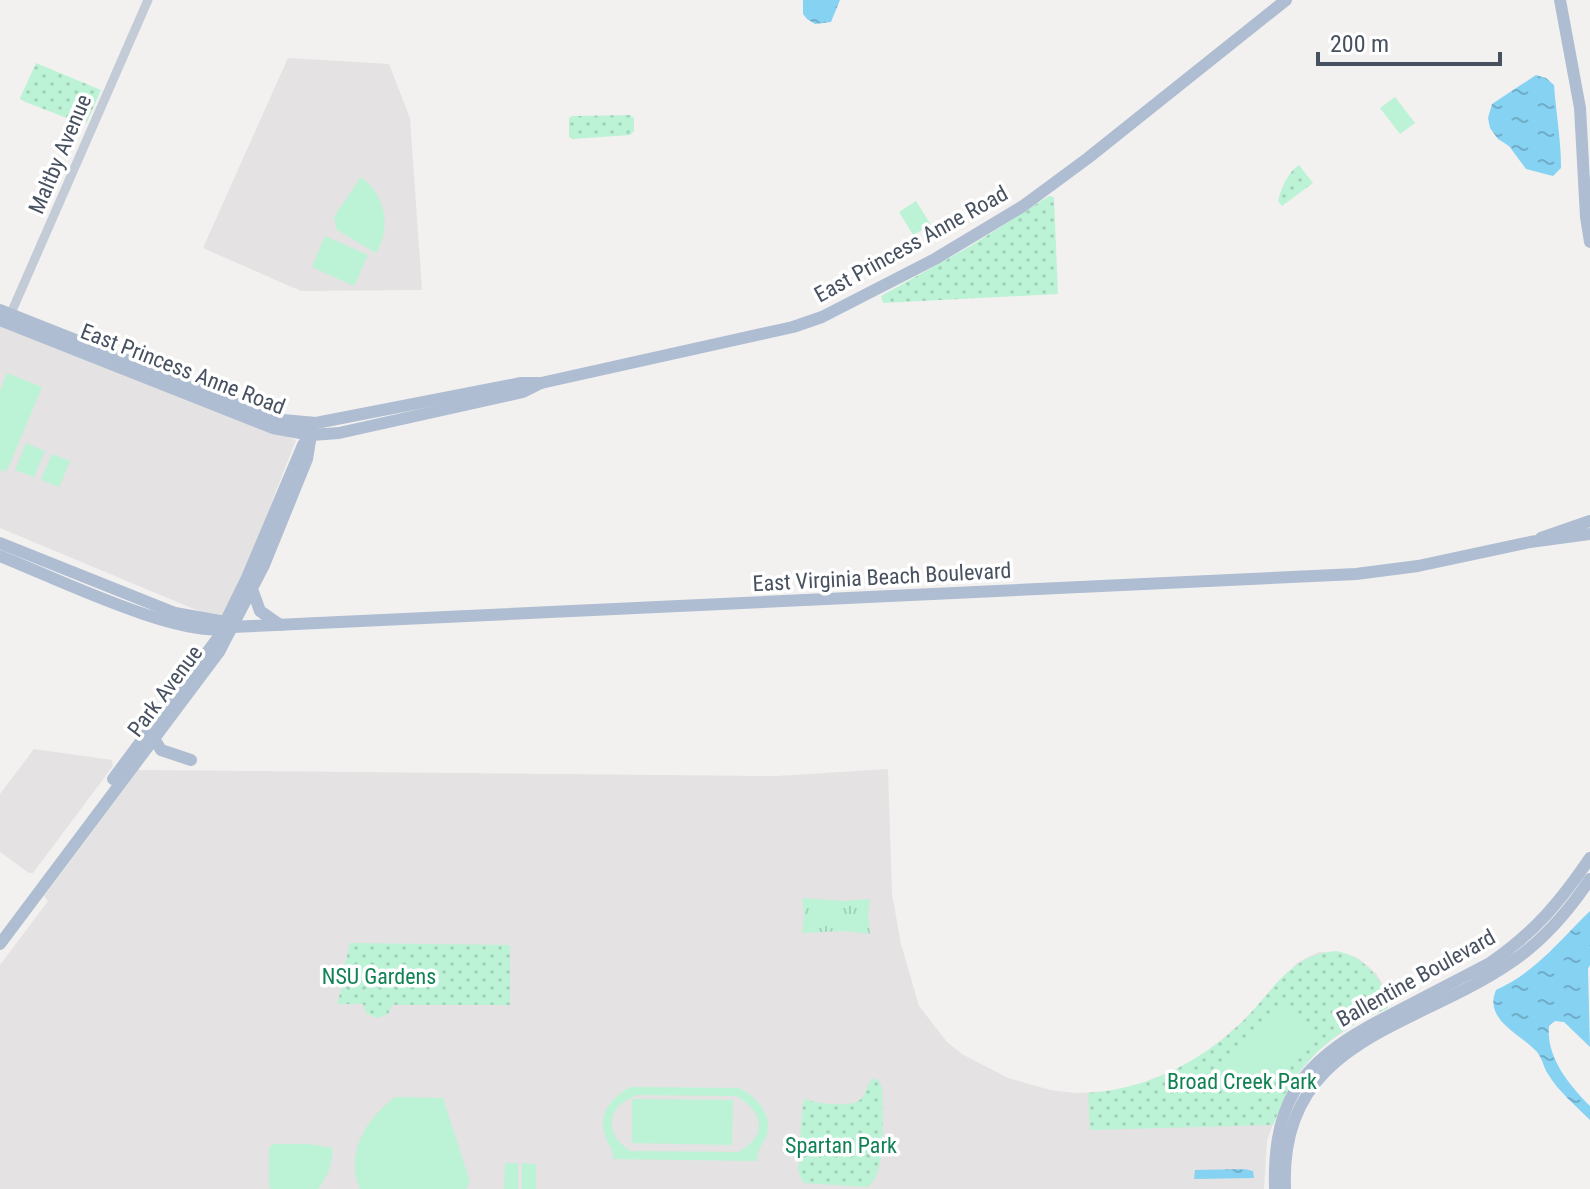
<svg xmlns="http://www.w3.org/2000/svg" width="1590" height="1189" viewBox="0 0 1590 1189" font-family="'Roboto Condensed',sans-serif">
	<style>
		.education { fill: #e4e2e2 }
		.grass { fill: url(#grass-tufts) }
		.park { fill: url(#park-dots) }
		.pitch { fill: #bcf3d6; fill-rule: evenodd }
		.water { fill: url(#water-ripples) }
		.lines { fill: none; stroke-linecap: round; stroke-linejoin: round }
		.minor { stroke: #c3cbd6; stroke-width: 9 }
		.major { stroke: #aebdd1; stroke-width: 12 }
		.labels { text-anchor: middle; dominant-baseline: central; stroke-width: 7; stroke-linejoin: round; paint-order: stroke }
		.street-label { font-size: 22px; fill: #475160; stroke: #fff }
		.park-label { font-size: 22px; fill: #108254; stroke: #fff }
	</style>
	<defs>
		<pattern id="grass-tufts" width="24" height="20" patternUnits="userSpaceOnUse" patternTransform="scale(2)"><rect width="24" height="20" fill="#bcf3d6"/><path d="M3 7l-1-3M5 7V3M7 7l1-3M15 17l-1-3M17 17v-4M19 17l1-3" fill="none" stroke="#a3d2ba"/></pattern>
		<pattern id="park-dots" width="8" height="8" patternUnits="userSpaceOnUse" patternTransform="scale(2)"><rect width="8" height="8" fill="#bcf3d6"/><path d="M2 2h.1M6 6h.1" fill="none" stroke="#a3d2ba" stroke-width="1.8" stroke-linecap="round"/></pattern>
		<pattern id="water-ripples" width="26" height="14" patternUnits="userSpaceOnUse" patternTransform="scale(2)"><rect width="26" height="14" fill="#86d2f3"/><path d="M2 4q2-2 4 0t4 0M15 11q2-2 4 0t4 0" fill="none" stroke="#6fadc8"/></pattern>
	</defs>
	<rect width="100%" height="100%" fill="#f3f1f0"/>
	<!-- education -->
	<g class="education">
		<path d="M288,58l101,6 21,54 12,172 -121,1 -98,-43z"/>
		<path d="M0,326l296,114 -71,182 -225,-94z"/>
		<path d="M34,749l78,11 1,6 -80,107h-4l-29,-21v-58z"/>
		<path d="M888,769l4,125 9,50 18,62 28,36 15,12 46,24 42,12 25,3 37,-2 28,-7 40,-16 30,-18 33,-29 54,-58 11,-6 11,-5 28,2 11,4 18,15 15,26 -58,40 -17,14 -22,26 -13,23 -14,39 -3,48h-1264v-224l48,-64 -4,-5 94,-126 638,6z"/>
	</g>
	<!-- grass -->
	<path class="grass" d="M802,898l42,3 26,-2 -2,14 2,21 -26,-3 -42,2 2,-18z"/>
	<!-- park -->
	<g class="park">
		<path d="M36,63l65,27 -14,32 -5,2 -59,-23 -3,-3z"/>
		<path d="M630,115l4,3v13l-4,4 -57,4 -4,-2v-19l3,-2z"/>
		<path d="M1299,165l14,18 -31,23 -4,-5c3,-13 10,-29 21,-36z"/>
		<path d="M1049,196l5,1 4,97 -175,9 -2,-7 88,-49z"/>
		<path d="M350,943l160,2v60h-118l-4,9 -11,4 -11,-5 -3,-9h-26l10,-34 -3,-1z"/>
		<path d="M1337,951c29,7 39,24 54,48l-4,10c-37,13 -77,42 -96,76 -7,13 -12,27 -18,40l-183,5 -2,-37c59,-4 111,-30 154,-71 31,-30 47,-68 95,-71z"/>
		<path d="M874,1078l5,3 3,7c0,23 6,88 -15,99l-64,-4 -5,-13 5,-68 2,-3c11,5 48,9 56,0 7,-7 4,-15 13,-21z"/>
	</g>
	<!-- pitch -->
	<g class="pitch">
		<path d="M1395,97l20,26 -15,11 -20,-26z"/>
		<path d="M361,177c24,18 31,50 15,76l-39,-23 -3,-13z"/>
		<path d="M916,201l15,24 -18,10 -14,-23z"/>
		<path d="M325,236l43,19 -14,31 -42,-19z"/>
		<path d="M7,373l35,14 -35,84 -5,-2 -2,5v-83z"/>
		<path d="M26,443l19,8 -11,26 -19,-7z"/>
		<path d="M52,454l18,7 -11,26 -18,-7z"/>
		<path d="M1281,1003l32,30 -72,76 -32,-31z"/>
		<path d="M630,1087l109,1c18,9 35,27 27,49 -4,10 -9,12 -9,24l-144,-2c0,-11 -5,-14 -8,-24 -8,-22 8,-38 25,-48zM637,1095l99,1c28,15 32,41 2,56l-108,-1c-27,-18 -24,-45 7,-56z"/>
		<path d="M395,1097l48,1 27,84 -4,7h-106c-16,-36 7,-71 35,-92z"/>
		<path d="M632,1099l101,1 -1,45 -100,-2z"/>
		<path d="M274,1144h34l25,4c-1,16 -5,28 -15,41h-47l-2,-5v-36z"/>
		<path d="M505,1163h13v26h-14z"/>
		<path d="M522,1163l14,1v25h-14z"/>
	</g>
	<!-- water -->
	<g class="water">
		<path d="M803,0h37l-9,22 -16,2 -8,-5 -4,-5z"/>
		<path d="M1536,75l10,3 8,7c2,28 7,54 7,83l-8,8 -27,-7 -17,-23 -11,-7 -8,-11 -2,-10 4,-14z"/>
		<path d="M1590,911v54l-2,4 2,78 -26,-25 -9,-1 -6,5c-3,31 20,59 41,80v14c-14,-14 -32,-29 -42,-46 -5,-7 -5,-15 -11,-22 -16,-18 -54,-32 -41,-62 40,-18 63,-49 94,-79z"/>
		<path d="M1244,1169l9,2 1,7 -60,1 1,-9z"/>
	</g>
	<g class="lines">
		<!-- minor -->
		<path class="minor" d="M8,320l140,-320"/>
		<!-- major -->
		<g class="major">
			<path d="M1560,0l20,108 6,109 4,25"/>
			<path d="M0,310l255,101 28,9 33,3 205,-40h20l252,-56 29,-10 113,-58 88,-53 65,-48 198,-158"/>
			<path d="M0,320l273,108 38,7 28,-2 184,-41 18,-9"/>
			<path d="M1541,538l49,-17"/>
			<path d="M0,543l175,70 50,9 4,3"/>
			<path d="M0,556c49,19 187,87 232,71l1124,-53 62,-8 112,-24 60,-8"/>
			<path d="M252,589l8,22 20,14"/>
			<path d="M155,740l6,10 30,10"/>
			<path d="M113,779l104,-140 29,-59 57,-135 8,-12"/>
			<path d="M0,944l219,-292 45,-87 43,-106 4,-24"/>
			<path d="M1275,1189c-3,-98 35,-133 117,-175 33,-17 65,-34 98,-51 45,-31 70,-61 100,-105"/>
			<path d="M1285,1189c-6,-150 127,-159 225,-226 33,-22 58,-51 80,-84"/>
		</g>
	</g>
	<g class="labels">
		<!-- street labels -->
		<g class="street-label">
			<text transform="translate(60 154) rotate(-67)">Maltby Avenue</text>
			<text transform="translate(911 244) rotate(-29)">East Princess Anne Road</text>
			<text transform="translate(183 369) rotate(21)">East Princess Anne Road</text>
			<text transform="translate(882 577) rotate(-3)">East Virginia Beach Boulevard</text>
			<text transform="translate(165 691) rotate(-53)">Park Avenue</text>
			<text transform="translate(1416 978) rotate(-29)">Ballentine Boulevard</text>
		</g>
		<!-- park labels -->
		<g class="park-label">
			<text x="379" y="976">NSU Gardens</text>
			<text x="1242" y="1081">Broad Creek Park</text>
			<text x="841" y="1145">Spartan Park</text>
		</g>
	</g>
	<!-- scale -->
	<path d="M1318 52v12h182v-12" fill="none" stroke="#475160" stroke-width="4"/>
	<text x="1330" y="52" font-size="24" fill="#475160" stroke="#ffffff" stroke-width="6" paint-order="stroke">200 m</text>
</svg>
